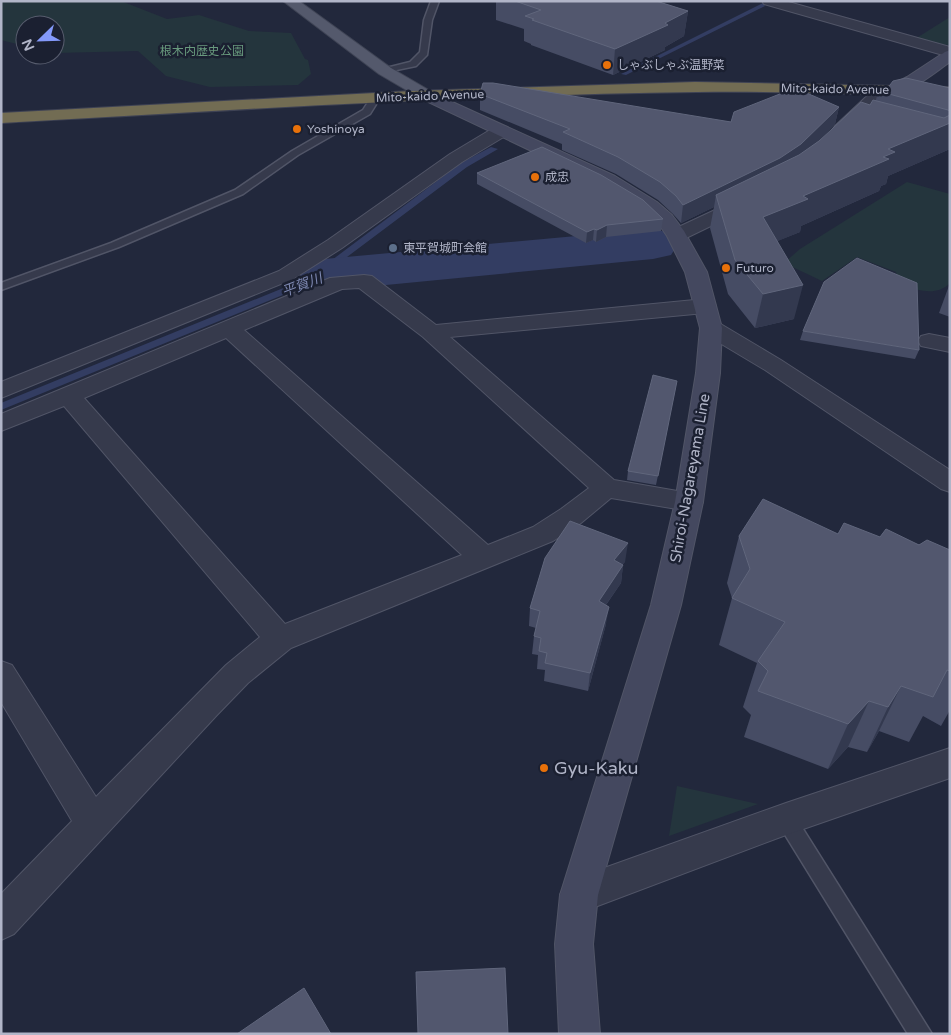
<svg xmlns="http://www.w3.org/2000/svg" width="951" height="1035" viewBox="0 0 951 1035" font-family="'Varela Round','Noto Sans JP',sans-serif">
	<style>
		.green { fill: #24353d }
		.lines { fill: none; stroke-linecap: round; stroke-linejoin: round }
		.stream { fill: #333d62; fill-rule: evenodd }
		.river { fill: #333d62; fill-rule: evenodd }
		.lane-casing { stroke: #515567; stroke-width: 3 }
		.street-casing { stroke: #515567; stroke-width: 2 }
		.secondary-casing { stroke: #515567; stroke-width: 2 }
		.primary-casing { stroke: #3f4455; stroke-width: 2 }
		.highway-casing { stroke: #3e4254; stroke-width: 2 }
		.lane { fill: #363a4c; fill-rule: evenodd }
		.street { fill: #363a4c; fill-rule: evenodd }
		.secondary { fill: #44485f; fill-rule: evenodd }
		.primary { fill: #54596c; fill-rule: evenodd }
		.highway { fill: #726c53; fill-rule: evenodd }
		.wall { fill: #464c64 }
		.shaded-wall { fill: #33394f }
		.building { fill: #52576e; stroke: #60667c }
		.food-dot { fill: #e8710a; stroke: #1b2031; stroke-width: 2 }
		.service-dot { fill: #5c6f8a; stroke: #1b2031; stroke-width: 2 }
		.labels { text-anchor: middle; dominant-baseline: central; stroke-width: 5; stroke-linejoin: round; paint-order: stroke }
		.far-park-label { font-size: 12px; fill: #68997d; stroke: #1b2031 }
		.far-poi-label { font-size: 12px; fill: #b1b5c8; stroke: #1b2031; text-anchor: start }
		.far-street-label { font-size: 12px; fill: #b1b5c8; stroke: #1b2031 }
		.far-water-label { font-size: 14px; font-style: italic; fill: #808bb5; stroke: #1b2031 }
		.street-label { font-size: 15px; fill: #b1b5c8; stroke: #1b2031 }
		.near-poi-label { font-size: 18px; fill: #b1b5c8; stroke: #1b2031; text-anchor: start }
	</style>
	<rect width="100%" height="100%" fill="#22283c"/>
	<!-- green -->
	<g class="green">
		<path d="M1,1h120l46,18 32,-4 50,16 42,2 14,26 3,1 3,14 -13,11 -88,2 -44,-11 -28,-25 -83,2v-28h-30v21l-24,-6z"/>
		<path d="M950,17v28l-17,-1 -18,-5z"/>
		<path d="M907,182l43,12v89c-15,15 -34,6 -52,1l-2,-12 -39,-15 -35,24 -38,-18 16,-14z"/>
		<path d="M677,786l81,18 -89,32z"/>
	</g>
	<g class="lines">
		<!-- stream -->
		<g class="stream">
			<path d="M763,3l2,3 -139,69 -5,-1z"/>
			<path d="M491,147l7,2 -31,18 -136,102 -4,8 -326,133v-7l319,-130 4,-7 137,-103z"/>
		</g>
		<!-- river -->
		<path class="river" d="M653,229l18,4 7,11 -7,11 -18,4 -329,32 -19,-5 -7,-11 7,-11 19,-5z"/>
		<defs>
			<g id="lane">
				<path d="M431,1h8l-7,19 -5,35 -11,11 -34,7v-4l28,-7 10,-10 4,-32z"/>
				<path d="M375,95l5,3 -10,16 -72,41 -55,39 -124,53 -118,43v-7l110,-40 124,-53 57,-39 71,-41 9,-14z"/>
				<path d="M786,810l7,3 139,221h-24l-129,-209 -3,-6 3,-6z"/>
			</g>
			<g id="street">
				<path d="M762,1h23l165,46v10l-186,-53z"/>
				<path d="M894,85l6,2 2,3 -2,3 -21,11 -32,30 -6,1 -6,-1 -3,-4 3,-4 32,-30z"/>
				<path d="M501,126l6,1 3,4 -3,4 -45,27 -120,86 -49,31 -292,119v-16l278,-111 49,-31 122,-86 45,-27z"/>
				<path d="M745,196l7,2 3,4 -3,4 -68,33 -7,2 -7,-2 -3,-4 3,-4z"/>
				<path d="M364,275l8,1 64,49 269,-26 8,2 3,5 -3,5 -8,2 -255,24 164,143 75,13 10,2 4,7 -4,7 -10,2 -78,-13 -30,25 -28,18 -262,107 -43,35 -31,32 -203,219 -13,6v-46l71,-73 -71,-119v-41l11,4 84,132 130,-132 34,-28 -196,-231 -63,25v-17l329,-136zM359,288l64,49 166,151 -28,21 -28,18 -45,18 -244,-215 98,-41zM226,338l236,217 -177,69 -201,-226z"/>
				<path d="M711,321l8,2 62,37 169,110v22l-9,-3 -176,-119 -62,-37 -3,-5 3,-5z"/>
				<path d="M929,334l21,4v14l-29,-6 -3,-5 3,-5z"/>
				<path d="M950,748v30l-164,57 -207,78 -13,-5 -6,-13 6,-13 13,-5 207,-74z"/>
			</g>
			<g id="secondary">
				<path d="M950,50v12c-15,10 -45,36 -62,31l-2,-3 2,-3 19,-10 38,-25z"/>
				<path d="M426,90l189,86 42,26 15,13 12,16 23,41 15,56 -2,45 -17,129 -22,103 -83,290 -5,49 7,90h-41l-4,-90 5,-49 91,-290 24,-103 21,-129 4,-45 -15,-56 -18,-36 -9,-13 -15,-13 -42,-26 -181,-86 -2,-3 2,-3z"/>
			</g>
			<path id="primary" d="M283,1h16l92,67 41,24 2,3 -2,3h-12l-41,-24z"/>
			<path id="highway" d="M695,82l255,5v10c-84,-3 -169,-6 -253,-5 -232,3 -464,18 -696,31v-10l411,-22z"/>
		</defs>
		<!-- lane casing -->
		<use href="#lane" class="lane-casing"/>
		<!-- street casing -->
		<use href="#street" class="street-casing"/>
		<!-- secondary casing -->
		<use href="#secondary" class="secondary-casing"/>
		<!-- primary casing -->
		<use href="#primary" class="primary-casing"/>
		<!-- highway casing -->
		<use href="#highway" class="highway-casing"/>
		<!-- lane -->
		<use href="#lane" class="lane"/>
		<!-- street -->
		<use href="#street" class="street"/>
		<!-- secondary -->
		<use href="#secondary" class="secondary"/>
		<!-- primary -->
		<use href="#primary" class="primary"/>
		<!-- highway -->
		<use href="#highway" class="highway"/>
	</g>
	<!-- wall -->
	<g class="wall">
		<path d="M496,1h160l32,10 -4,25 -19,11v3l-52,25 -82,-30v-1l-7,-3v-12l-28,-9z"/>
		<path d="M950,88v61l-62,27 -2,8 -5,2 -2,5 -78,35 -1,6 -23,9 17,78 -39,9 -27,-34 -18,-66 4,-21 -33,16 -8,-9 -15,-14 -42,-26 -54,-24v-6l-82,-34v-16l251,28 108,-15 -4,17 -19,19 54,-38 6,-5 2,-9 9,-2z"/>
		<path d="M477,173l186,46 -2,12 -55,6 -10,5 -3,-2 -7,3 -109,-59z"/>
		<path d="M950,283v34l-11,-4z"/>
		<path d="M803,331l116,19 -4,9 -115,-19z"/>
		<path d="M677,381l-21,104 -29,-5 1,-9z"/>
		<path d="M838,534l42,3 70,13v160l-9,16 -18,-10 -14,26 -30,-11 -12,21 -19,-5 -20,22 -84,-32 7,-22 -8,-8 14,-44 -38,-18 13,-47 -5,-15 12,-47z"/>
		<path d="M625,562l-2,2v1l-2,18 -15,22v19l-18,67 -44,-10 1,-11 -8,-1 1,-14 -6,-1 2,-18 2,-8 -7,-2 1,-18z"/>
	</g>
	<!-- shaded-wall -->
	<g class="shaded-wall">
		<path d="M688,11l-4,25 -19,11v3l-52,25 2,-26z"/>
		<path d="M839,107l-4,17 -38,38 -81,33 -2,12 -33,16 2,-18z"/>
		<path d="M950,123v26l-62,27 -2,8 -5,2 -2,5 -78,35 -1,6 -44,18 7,-33 40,-21 85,-47z"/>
		<path d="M607,225l-1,12 -10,5 1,-12z"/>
		<path d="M594,229l-1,11 -7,3 1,-11z"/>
		<path d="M803,285l-9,34 -39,9 8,-34z"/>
		<path d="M628,543l-3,19 -13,16 2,-18z"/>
		<path d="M623,565l-2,18 -25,36 3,-18z"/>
		<path d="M609,607l-3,17 -18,67 2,-18z"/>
		<path d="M901,686l-22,45 -12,21 21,-45z"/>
		<path d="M869,701l-21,46 -20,22 20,-45z"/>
	</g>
	<!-- building -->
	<g class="building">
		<path d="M515,1h141l32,10 -23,12 3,2 -53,24 -83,-29 2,-1 -9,-3 16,-6z"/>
		<path d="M906,78l44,10v23l-2,-1 -70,-19 3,-4 6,2 6,-8z"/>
		<path d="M483,83h10l238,39 3,-10 61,-24 44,19 -38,37 -21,14 -97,47 -7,-9 -16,-14 -42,-25 -55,-25 7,-3 -90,-35z"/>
		<path d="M873,100l71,18 6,-3v8l-62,26 7,3 -12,5 6,2 -86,37 5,3 -45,18 40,68 -40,9 -28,-34 -19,-65 83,-40 20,-14 42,-39 9,3z"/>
		<path d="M542,147l59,28 42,25 20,19 -56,6 -10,5 -3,-1 -7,3 -110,-59z"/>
		<path d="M857,258l60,25 2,67 -116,-19 21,-49z"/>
		<path d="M653,375l24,6 -19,95 -30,-5z"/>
		<path d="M763,499l75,35 6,-11 36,14 6,-8 33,16 8,-5 23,10v121l-3,-1 -14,27 -32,-11 -13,21 -19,-6 -21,23 -90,-33 10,-20 -10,-10 27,-39 -53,-24 18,-29 -11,-33z"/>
		<path d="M570,521l58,22 -14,17 9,5 -24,36 10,6 -19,66 -45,-10 2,-10 -8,-2 2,-13 -7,-2 6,-25 -10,-3 15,-50z"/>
		<path d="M505,968l3,66h-90l-2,-62z"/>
		<path d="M304,988l27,46h-94z"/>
	</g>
	<!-- markers -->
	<g class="food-dot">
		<circle cx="607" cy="65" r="5"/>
		<circle cx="297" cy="129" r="5"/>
		<circle cx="535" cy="177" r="5"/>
		<circle cx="726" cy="268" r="5"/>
		<circle cx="544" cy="768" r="5"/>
	</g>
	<circle class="service-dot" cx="393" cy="248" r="5"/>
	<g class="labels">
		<!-- far-park labels -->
		<g class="far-park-label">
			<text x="202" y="51">根木内歴史公園</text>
		</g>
		<!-- far-poi labels -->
		<g class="far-poi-label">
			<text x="617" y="65">しゃぶしゃぶ温野菜</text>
			<text x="307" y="129">Yoshinoya</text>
			<text x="545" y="177">成忠</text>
			<text x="403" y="248">東平賀城町会館</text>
			<text x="736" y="268">Futuro</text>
		</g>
		<!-- far-street labels -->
		<g class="far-street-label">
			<text transform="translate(835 89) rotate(1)">Mito-kaido Avenue</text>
			<text transform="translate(430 96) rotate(-2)">Mito-kaido Avenue</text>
		</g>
		<!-- far-water labels -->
		<g class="far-water-label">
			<text transform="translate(302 285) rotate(-21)">平賀川</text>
		</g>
		<!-- street labels -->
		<g class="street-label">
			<text transform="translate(690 478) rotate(-80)">Shiroi-Nagareyama Line</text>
		</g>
		<!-- near-poi labels -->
		<g class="near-poi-label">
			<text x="554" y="768">Gyu-Kaku</text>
		</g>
	</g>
	<!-- border -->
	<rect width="951" height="1035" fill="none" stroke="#b1b5c8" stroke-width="5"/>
	<!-- north arrow -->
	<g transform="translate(40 40) rotate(247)"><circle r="24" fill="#1b2031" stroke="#575c6d"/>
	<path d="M0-4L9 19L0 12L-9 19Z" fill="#8499fa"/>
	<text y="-8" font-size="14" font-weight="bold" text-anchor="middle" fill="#b1b5c8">N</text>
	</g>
</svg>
